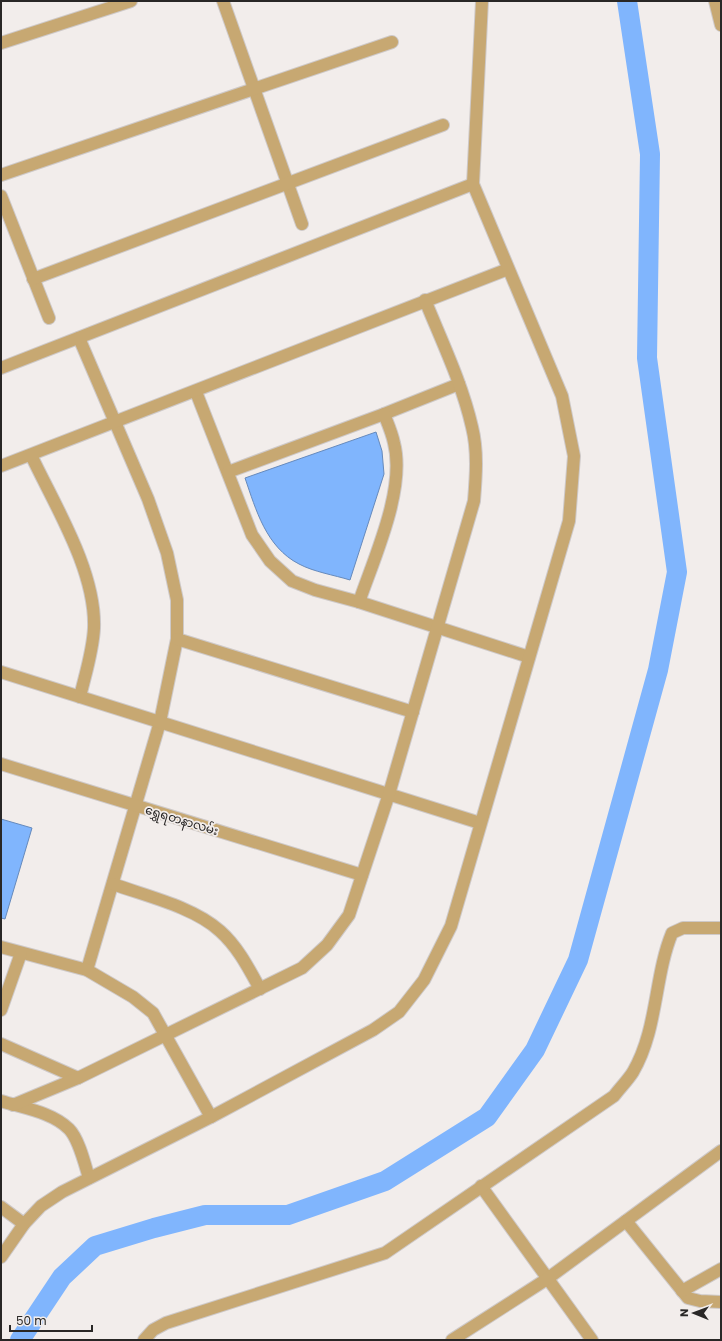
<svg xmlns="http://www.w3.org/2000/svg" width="722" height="1341" viewBox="0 0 722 1341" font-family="Poppins,'Noto Sans Myanmar',sans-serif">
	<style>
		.water { fill: #80b5fd; stroke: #668abc }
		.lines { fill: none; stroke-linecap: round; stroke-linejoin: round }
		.river { stroke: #80b5fd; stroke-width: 20 }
		.minor-casing { stroke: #cec9c8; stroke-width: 14 }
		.minor { stroke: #c7a872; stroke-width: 12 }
		.labels { text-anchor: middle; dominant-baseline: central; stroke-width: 3.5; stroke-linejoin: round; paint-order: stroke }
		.street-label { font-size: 12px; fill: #292726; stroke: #f2edeb }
	</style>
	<rect width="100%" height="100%" fill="#f2edeb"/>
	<!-- water -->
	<g class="water">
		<path d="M376,432l6,19 2,23 -34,106c-16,-5 -36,-8 -51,-16 -33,-17 -43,-54 -54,-86z"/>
		<path d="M1,819l31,9 -27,91 -4,-1z"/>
	</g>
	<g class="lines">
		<!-- river -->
		<path class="river" d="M20,1340l42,-63 33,-31 59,-18 51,-13h83l97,-34 102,-64 48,-67 43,-90 80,-290 19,-98 -30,-214 3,-204 -23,-153"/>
		<defs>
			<g id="minor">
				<path d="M223,1l79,223"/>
				<path d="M715,1l6,24"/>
				<path d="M1,43l130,-42"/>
				<path d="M1,175l391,-133"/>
				<path d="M1,196l48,122"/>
				<path d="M33,279l410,-154"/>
				<path d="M79,338l69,161 19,54 10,47v39l-17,83 -73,248"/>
				<path d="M1,368l472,-184"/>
				<path d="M196,392l56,143 18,26 22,20 23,9 44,12 170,55"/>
				<path d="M31,455c24,51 65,116 63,173 -1,23 -9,47 -14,69"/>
				<path d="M1,466l507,-197"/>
				<path d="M228,472l156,-58 75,-30"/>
				<path d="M359,602c15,-44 47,-113 35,-159 -2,-10 -6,-19 -10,-29"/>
				<path d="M177,639l236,73"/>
				<path d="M1,672l479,151"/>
				<path d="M1,764l361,111"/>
				<path d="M113,884c33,12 81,23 107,47 18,16 29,38 40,58"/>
				<path d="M1,947l86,23 46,27 20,16 58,104"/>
				<path d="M1,1010l20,-57"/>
				<path d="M1,1044l77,34"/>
				<path d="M1,1101c22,7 51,11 68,28 10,10 16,36 20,49"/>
				<path d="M13,1105l65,-27 224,-110 25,-23 22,-30 40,-121 85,-293c2,-25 4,-50 -2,-74 -10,-44 -30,-85 -47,-127"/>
				<path d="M481,1186l111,154"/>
				<path d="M1,1207l23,17"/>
				<path d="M626,1221l62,77 12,3 21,1"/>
				<path d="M1,1257l23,-33 17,-18 21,-14 149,-75 162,-87 26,-18 25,-32 27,-54 118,-405 5,-65 -12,-60 -89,-212 9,-183"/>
				<path d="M682,1291l39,-22"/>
				<path d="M144,1340l9,-10 13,-7 219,-70 229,-157c6,-8 14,-16 19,-24 25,-43 21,-95 39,-139l11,-5h38"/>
				<path d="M452,1340l95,-61 174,-128"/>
			</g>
		</defs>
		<!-- minor casing -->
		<use href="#minor" class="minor-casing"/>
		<!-- minor -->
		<use href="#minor" class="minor"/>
	</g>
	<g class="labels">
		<!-- street labels -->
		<g class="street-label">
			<text transform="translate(182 820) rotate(17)">ရွှေရတနာလမ်း</text>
		</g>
	</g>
	<!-- border -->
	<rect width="722" height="1341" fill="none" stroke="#292726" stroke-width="4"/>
	<!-- north arrow -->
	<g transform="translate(694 1313) rotate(271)" stroke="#f2edeb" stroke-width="3" paint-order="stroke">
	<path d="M0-3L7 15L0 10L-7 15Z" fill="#292726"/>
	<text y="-6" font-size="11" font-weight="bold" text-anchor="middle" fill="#292726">N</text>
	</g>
	<!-- scale -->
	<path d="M10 1325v6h82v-6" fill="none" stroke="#292726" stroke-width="2"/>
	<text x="16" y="1325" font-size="12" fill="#292726" stroke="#f2edeb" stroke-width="3" paint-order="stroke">50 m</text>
</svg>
